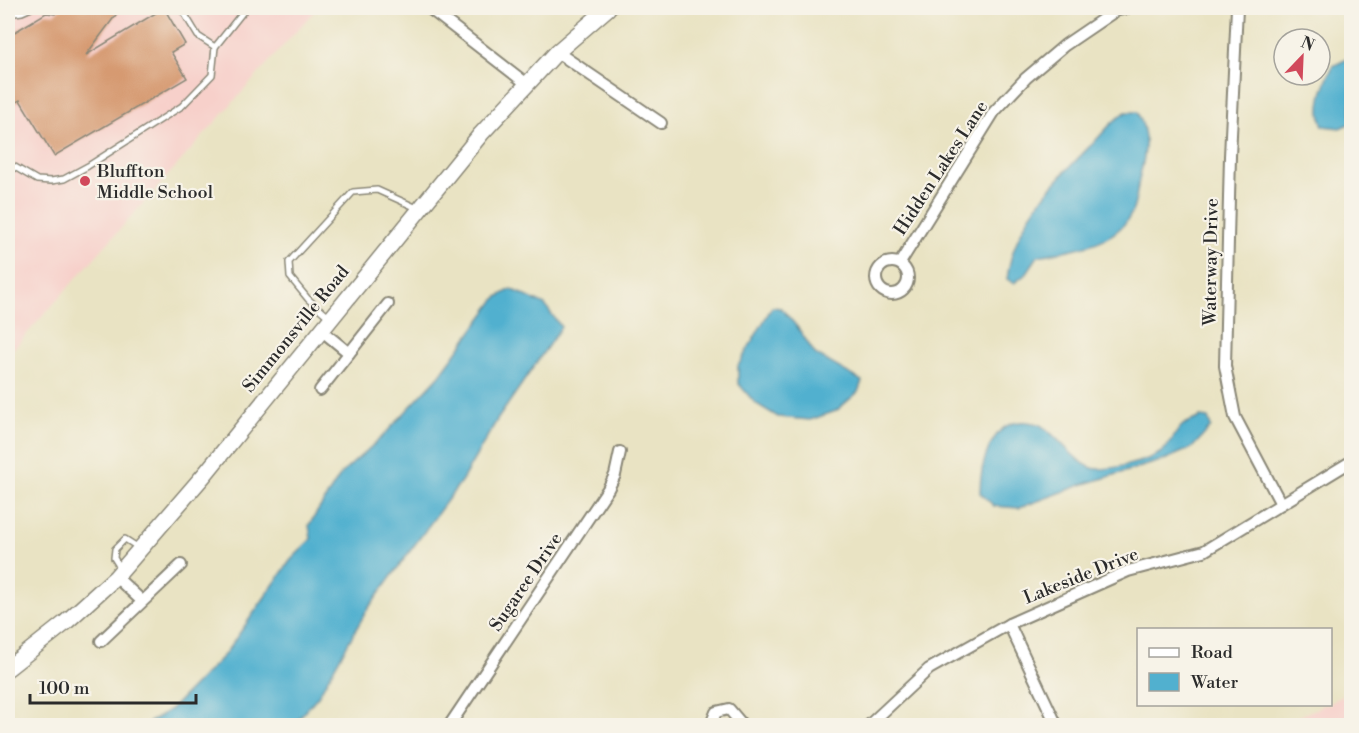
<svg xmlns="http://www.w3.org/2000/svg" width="1359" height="733" viewBox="0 0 1359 733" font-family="'Libre Bodoni',serif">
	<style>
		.built { fill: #f7d0ca }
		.water { fill: #51b0cf; stroke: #3e6e7d; stroke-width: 1.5 }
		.building { fill: #d69a71 }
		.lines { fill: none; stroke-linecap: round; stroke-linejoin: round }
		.lane-casing { stroke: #8a8777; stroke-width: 8 }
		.street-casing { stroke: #8a8777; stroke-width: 14 }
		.secondary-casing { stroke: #8a8777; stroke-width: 18 }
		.lane { stroke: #fff; stroke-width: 5 }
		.street { stroke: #fff; stroke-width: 10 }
		.secondary { stroke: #fff; stroke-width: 15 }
		.poi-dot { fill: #d1495b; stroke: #f7f3e8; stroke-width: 2 }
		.labels { text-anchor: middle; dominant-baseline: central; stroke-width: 4.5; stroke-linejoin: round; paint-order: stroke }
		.street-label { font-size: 18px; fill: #2b2b2b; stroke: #f7f3e8 }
		.poi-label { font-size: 18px; fill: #2b2b2b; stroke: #f7f3e8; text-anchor: start }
	</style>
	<rect width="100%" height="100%" fill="#f7f3e8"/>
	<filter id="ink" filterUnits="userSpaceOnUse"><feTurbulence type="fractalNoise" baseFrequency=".0167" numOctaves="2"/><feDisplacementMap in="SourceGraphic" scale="12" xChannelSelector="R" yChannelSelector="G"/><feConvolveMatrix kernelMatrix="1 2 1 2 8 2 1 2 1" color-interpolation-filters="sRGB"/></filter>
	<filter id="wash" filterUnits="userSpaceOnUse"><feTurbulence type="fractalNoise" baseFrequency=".008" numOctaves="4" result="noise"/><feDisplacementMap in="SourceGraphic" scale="24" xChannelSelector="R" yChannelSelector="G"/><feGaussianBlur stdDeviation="1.35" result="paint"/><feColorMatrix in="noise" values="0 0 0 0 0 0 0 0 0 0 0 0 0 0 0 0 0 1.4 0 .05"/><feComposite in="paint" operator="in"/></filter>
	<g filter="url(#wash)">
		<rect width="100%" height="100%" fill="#e9e3c3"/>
		<!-- built -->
		<g class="built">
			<path d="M8,8h309l-309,347z"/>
			<path d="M1351,692v33h-70l43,-20 6,-1 1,-2z"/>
		</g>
		<!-- water -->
		<g class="water">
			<path d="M1351,57v66l-11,5 -17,-2c-8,-20 1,-41 10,-60z"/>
			<path d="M1126,112h11c12,21 9,41 3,63 -3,12 -3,26 -8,37 -15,34 -62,37 -94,44l-12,18 -12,9 -7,-4c7,-61 52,-101 92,-142 9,-10 15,-18 27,-25z"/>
			<path d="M511,289l34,16 16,22 -64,93 -35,60 -95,130 -49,86 -25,29h-148l26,-16 54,-55 65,-93 21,-22 -2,-14 32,-51 42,-38 57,-61 56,-77z"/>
			<path d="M772,307l9,1 17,20 17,26 47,27 -4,11 -22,19 -26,9 -32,-3 -23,-14 -17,-20v-17z"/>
			<path d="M1200,417l8,1 3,9 -19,21 -28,12 -83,25 -62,23 -25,-2 -14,-13c0,-27 11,-75 47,-71 4,1 10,1 13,3 16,8 39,44 58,44 16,0 48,-7 62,-16 11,-7 15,-22 23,-28 5,-3 12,-5 17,-8z"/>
		</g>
		<g id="blocks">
			<!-- building -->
			<path class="building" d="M60,8h61l-35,47 78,-47 21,36 -14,8 16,26 -133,78 -34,-56 -12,7v-71l38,-23 9,1z"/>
		</g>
	</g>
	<g filter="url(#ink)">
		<use href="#blocks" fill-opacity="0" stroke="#8a8777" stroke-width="1.5"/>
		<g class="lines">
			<defs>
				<g id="lane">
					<path d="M181,8l17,28 17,11 31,-39"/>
					<path d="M8,14l14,-2 9,-4"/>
					<path d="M8,163l29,17 14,1 13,-2 24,-13 94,-60 30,-31 3,-28"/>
					<path d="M330,318l-22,-19 -18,-22 -1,-15 64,-70 24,-2 40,18"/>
					<path d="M121,569l-7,-11 1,-9 10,-10 14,9"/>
				</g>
				<g id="street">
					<path d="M429,8l98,76"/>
					<path d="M1237,8l-7,148 -5,210 10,51 46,87"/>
					<path d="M557,52l104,71"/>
					<circle cx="892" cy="278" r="16"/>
					<path d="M900,263l94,-151 32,-34 39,-33 50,-34 12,-3"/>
					<path d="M321,330l28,23"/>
					<path d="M320,390l68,-86"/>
					<path d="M116,577l26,24"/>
					<path d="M1009,624l48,102"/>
					<path d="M101,641l80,-76"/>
					<path d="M449,726l159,-237 7,-14 5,-23"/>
					<path d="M712,726v-4l4,-10 13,-3 11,13 -1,4"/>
					<path d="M868,726l61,-57 80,-45 119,-53 76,-20 148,-90"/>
				</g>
				<path id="secondary" d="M8,668l57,-45 51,-46 89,-103 276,-340 76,-82 51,-44"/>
			</defs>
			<!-- lane casing -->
			<use href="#lane" class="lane-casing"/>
			<!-- street casing -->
			<use href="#street" class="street-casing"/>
			<!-- secondary casing -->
			<use href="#secondary" class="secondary-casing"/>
			<!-- lane -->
			<use href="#lane" class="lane"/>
			<!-- street -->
			<use href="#street" class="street"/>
			<!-- secondary -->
			<use href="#secondary" class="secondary"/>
		</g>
	</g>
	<!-- markers -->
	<circle class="poi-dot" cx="85" cy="181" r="6"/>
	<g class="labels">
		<!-- street labels -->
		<g class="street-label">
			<text transform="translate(941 168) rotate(-57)">Hidden Lakes Lane</text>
			<text transform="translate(1211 262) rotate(-89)">Waterway Drive</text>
			<text transform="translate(296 329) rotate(-51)">Simmonsville Road</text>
			<text transform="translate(1081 576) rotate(-22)">Lakeside Drive</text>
			<text transform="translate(526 582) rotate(-56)">Sugaree Drive</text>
		</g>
		<!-- poi labels -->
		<g class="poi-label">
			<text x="97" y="171">Bluffton<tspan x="97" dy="21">Middle School</tspan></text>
		</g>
	</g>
	<!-- margin -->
	<rect width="1359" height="733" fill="none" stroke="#f7f3e8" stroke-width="30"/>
	<!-- legend -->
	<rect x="1137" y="628" width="195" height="78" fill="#f7f3e8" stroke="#a5a39c" stroke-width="1.5"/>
	<rect x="1149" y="648" width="30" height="9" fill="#ffffff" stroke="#a5a39c" stroke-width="1.5"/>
	<text x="1191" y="658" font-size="18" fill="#2b2b2b">Road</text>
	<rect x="1149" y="673" width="30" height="18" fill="#51b0cf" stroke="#a5a39c" stroke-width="1.5"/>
	<text x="1191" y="688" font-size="18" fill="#2b2b2b">Water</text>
	<!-- north arrow -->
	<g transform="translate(1302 57) rotate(23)"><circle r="28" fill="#f7f3e8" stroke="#a5a39c" stroke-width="1.5"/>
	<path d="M0-4.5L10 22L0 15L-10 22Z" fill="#d1495b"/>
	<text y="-9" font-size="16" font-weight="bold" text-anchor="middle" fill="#2b2b2b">N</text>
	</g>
	<!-- scale -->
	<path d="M30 694v9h166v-9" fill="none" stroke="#2b2b2b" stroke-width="3"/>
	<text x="39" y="694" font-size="18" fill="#2b2b2b" stroke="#f7f3e8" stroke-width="4.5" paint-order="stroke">100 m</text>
</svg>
